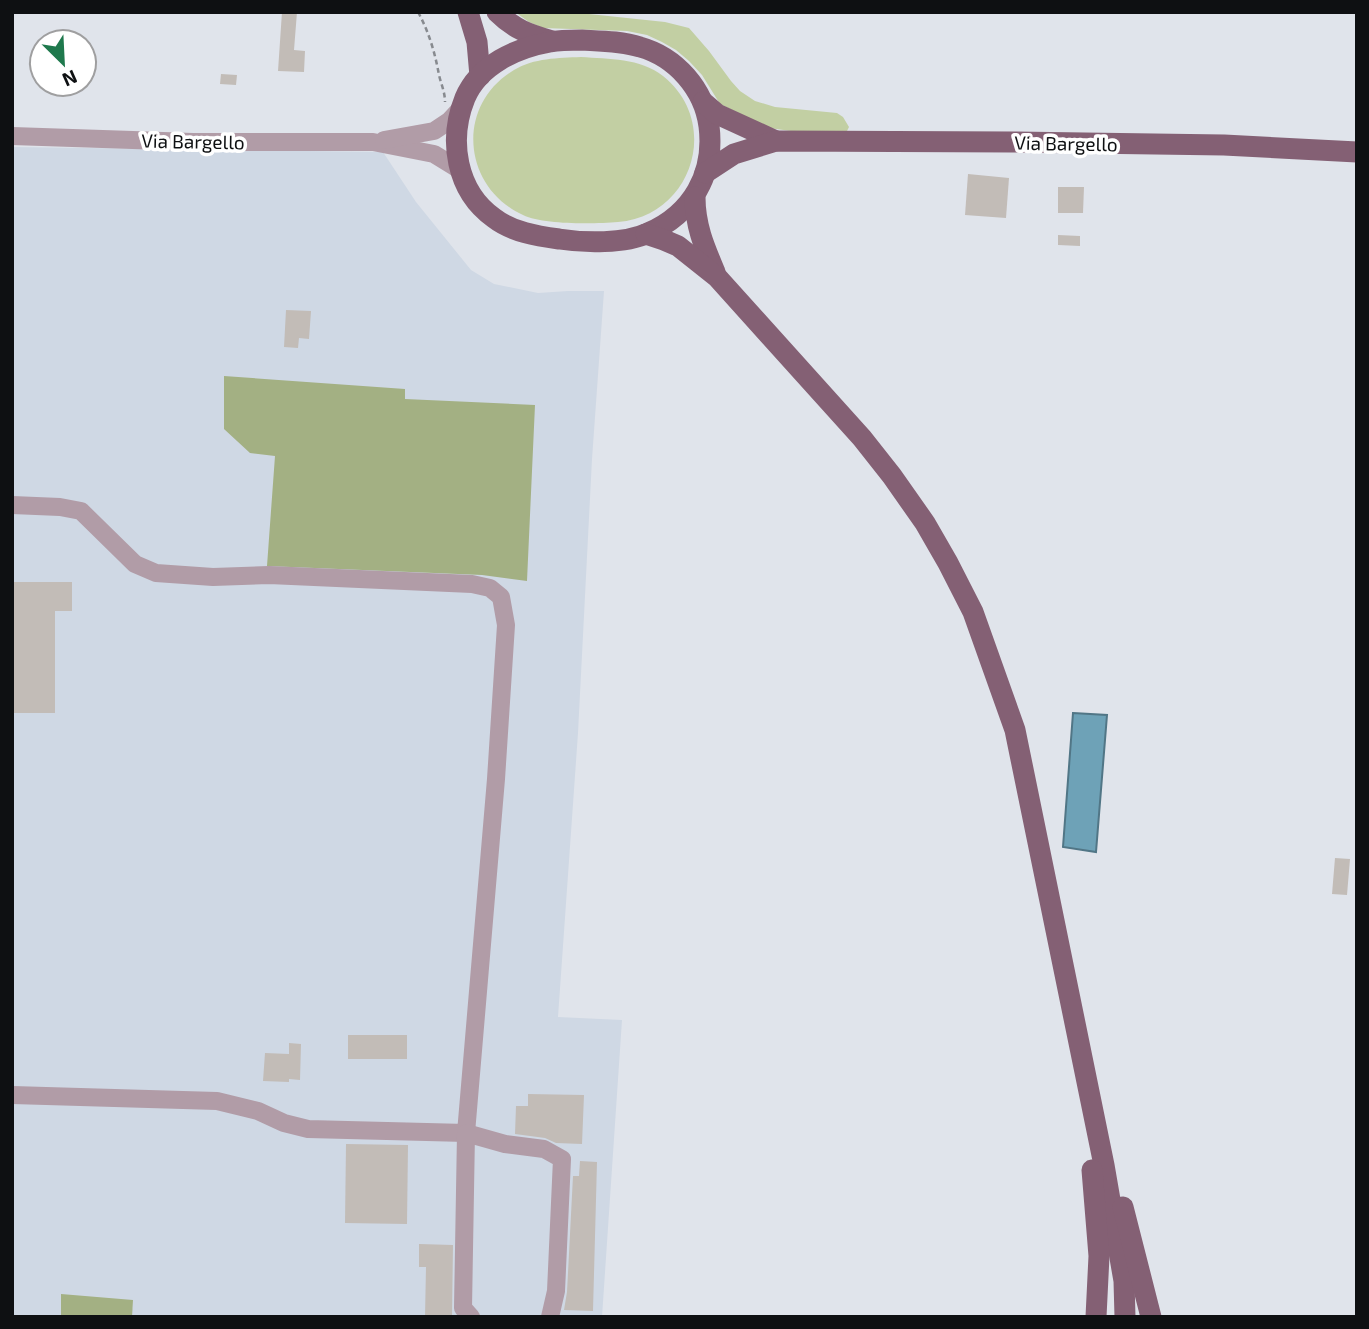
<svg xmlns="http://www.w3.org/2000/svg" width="1369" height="1329" viewBox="0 0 1369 1329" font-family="'Exo 2',sans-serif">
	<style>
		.built { fill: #cfd8e4 }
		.green { fill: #c2cfa3 }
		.forest { fill: #a3b083 }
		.water { fill: #6ea2b7; stroke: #517686; stroke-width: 2 }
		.building { fill: #c2bcb7 }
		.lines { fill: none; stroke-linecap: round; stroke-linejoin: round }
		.path { stroke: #878a8f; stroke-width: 2.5; stroke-dasharray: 5 3.5; stroke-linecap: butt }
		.minor { stroke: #b19ca7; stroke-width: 18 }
		.major { stroke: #846074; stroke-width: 21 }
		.labels { text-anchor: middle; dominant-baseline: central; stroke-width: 7; stroke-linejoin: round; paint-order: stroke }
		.street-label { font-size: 19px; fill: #0e1012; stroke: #fff }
	</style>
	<rect width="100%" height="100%" fill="#e0e4eb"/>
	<!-- built -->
	<path class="built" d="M12,147l371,5 33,50 55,68 23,14 44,9 30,-2h36l-12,168 -14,274 -20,284 64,3 -20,297h-590z"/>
	<!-- green -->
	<g class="green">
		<path d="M515,12h55l95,10 24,6 20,23 22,30 9,10 15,10 20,6 62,6 6,4 6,10 -2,4h-56l-22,-3 -49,-24 -18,-29 -13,-14 -13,-11 -14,-8 -15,-7 -20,-4 -84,-3 -14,-6z"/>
		<path d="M581,57c28,2 59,1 82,19 59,47 29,140 -45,146 -24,2 -74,3 -95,-7 -61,-28 -68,-110 -9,-145 20,-12 44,-12 67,-13z"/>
	</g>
	<!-- forest -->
	<g class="forest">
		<path d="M224,376l181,13v10l130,6 -8,176 -45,-6 -215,-9 8,-110 -25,-3 -26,-24z"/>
		<path d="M61,1294l72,6 -1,17h-71z"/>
	</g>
	<!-- water -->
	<path class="water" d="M1073,713l34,2 -11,137 -33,-5z"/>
	<!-- building -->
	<g class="building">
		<path d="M282,12h15l-3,38 11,1 -1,21 -26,-1z"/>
		<path d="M221,74l16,1 -1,10 -16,-1z"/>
		<path d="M968,174l41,4 -3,40 -41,-3z"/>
		<path d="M1058,187h26l-1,26h-25z"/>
		<path d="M1058,235l22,1v10l-22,-1z"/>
		<path d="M286,310l25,1 -2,28 -10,-1 -1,10 -14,-1z"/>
		<path d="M12,582h60v29h-17v102h-43z"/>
		<path d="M1335,858l15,1 -3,36 -15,-1z"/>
		<rect x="348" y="1035" width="59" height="24"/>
		<path d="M289,1043l12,1 -1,36 -11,-1v3l-26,-1 2,-28 24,1z"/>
		<path d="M528,1094l56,1 -2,49 -26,-1 -11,-5 -30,-4 1,-28h12z"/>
		<path d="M346,1144l62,1 -1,79 -62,-1z"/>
		<path d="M580,1161l17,1 -4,149 -29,-1 3,-18 6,-116h6z"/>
		<path d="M419,1244l34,1 -1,72h-27l1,-50h-7z"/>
	</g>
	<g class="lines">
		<!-- path -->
		<path class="path" d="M418,12c11,20 17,41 21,63 2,9 6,17 6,27"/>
		<!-- minor -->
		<g class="minor">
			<path d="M12,136l181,6h180l61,12 26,16"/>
			<path d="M384,140l50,-9 15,-10 12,-13"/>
			<path d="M12,505l48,2 21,4 54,53 21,9 57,4 56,-2 203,9 18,4 11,9 5,28 -10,154 -30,354 -158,-4 -24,-6 -26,-12 -41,-10 -205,-6"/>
			<path d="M471,1317l-8,-9 3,-175 39,11 39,5 18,10 -6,132 -6,26"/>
		</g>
		<!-- major -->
		<g class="major">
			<path d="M468,12l9,30 3,34"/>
			<path d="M497,12c18,18 32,22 55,29"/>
			<path d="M582,40c19,1 39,1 58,7 36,10 64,42 69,79 6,48 -17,88 -61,107 -23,11 -64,10 -89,6 -22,-3 -47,-7 -65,-21 -38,-27 -46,-78 -29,-120 14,-33 51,-50 85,-56 10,-2 21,-2 32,-2z"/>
			<path d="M703,102l14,12 59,27"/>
			<path d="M705,173l29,-19 42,-13 237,1 211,3 133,7"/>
			<path d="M695,197c0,28 9,49 20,75"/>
			<path d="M646,234l18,6 14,6 39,31 145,161 30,38 33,47 23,40 25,49 42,118 89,435 20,116 1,36"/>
			<path d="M1092,1170l7,86 -3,61"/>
			<path d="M1123,1207l28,110"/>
		</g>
	</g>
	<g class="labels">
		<!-- street labels -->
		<g class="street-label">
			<text transform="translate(193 141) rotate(1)">Via Bargello</text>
			<text transform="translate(1066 143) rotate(1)">Via Bargello</text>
		</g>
	</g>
	<!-- border -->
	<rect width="1369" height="1329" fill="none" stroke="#0e1012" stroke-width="28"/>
	<!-- north arrow -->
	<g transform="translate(63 63) rotate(156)"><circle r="33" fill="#ffffff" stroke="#9f9fa0" stroke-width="2"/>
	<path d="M0-5L12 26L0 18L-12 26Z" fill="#1f794d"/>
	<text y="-10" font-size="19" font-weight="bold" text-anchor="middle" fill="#0e1012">N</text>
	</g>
</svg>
